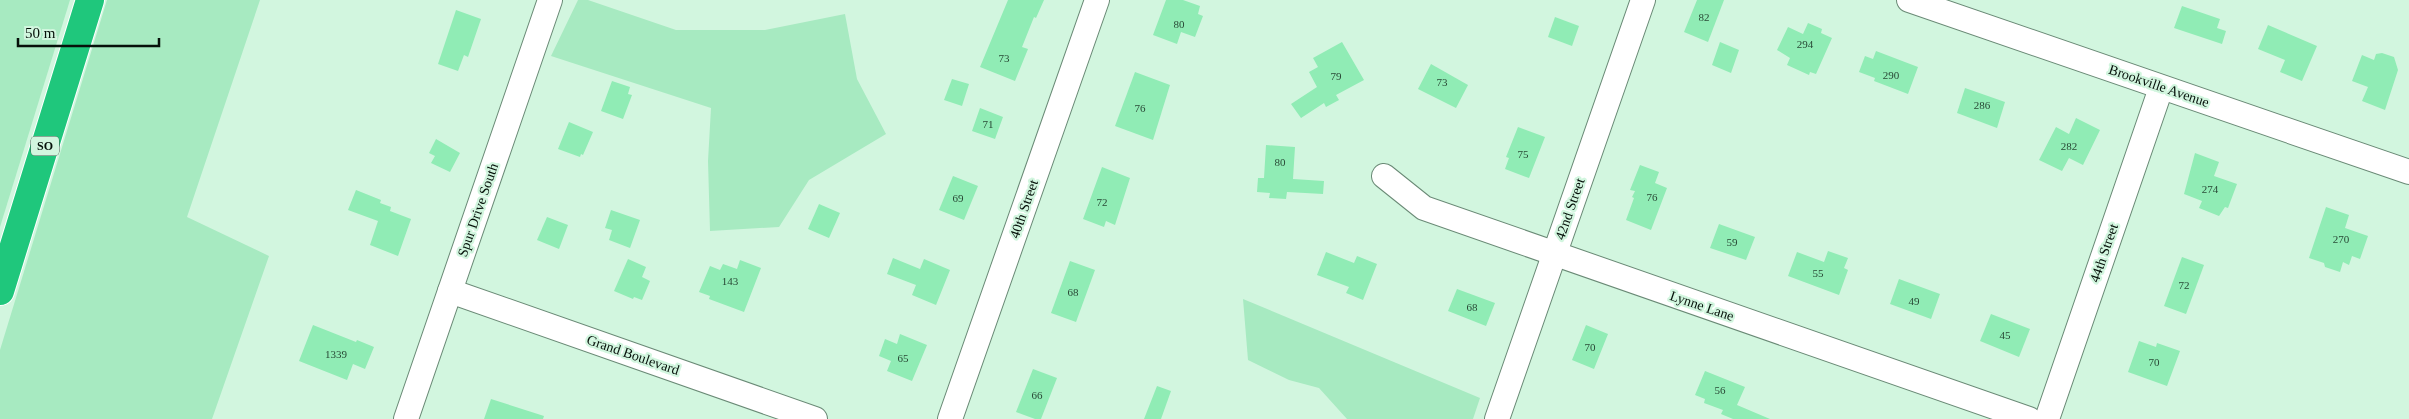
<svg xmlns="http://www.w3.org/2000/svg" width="2409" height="419" viewBox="0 0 2409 419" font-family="Georgia,serif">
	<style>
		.green { fill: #a7eac1 }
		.building { fill: #90ecb5 }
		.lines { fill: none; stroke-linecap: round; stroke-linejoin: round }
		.minor-casing { stroke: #6a8a76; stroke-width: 26 }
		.highway-casing { stroke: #fff; stroke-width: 30 }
		.minor { stroke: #fff; stroke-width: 24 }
		.highway { stroke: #1fc77c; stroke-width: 28 }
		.labels { text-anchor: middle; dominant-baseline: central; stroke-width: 4.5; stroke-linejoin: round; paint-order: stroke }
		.number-label { font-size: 11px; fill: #284835 }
		.shield { fill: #d2f6df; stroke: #43564a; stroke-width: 1 }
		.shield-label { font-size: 12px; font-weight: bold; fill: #06110a }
		.street-label { font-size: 14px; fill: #06110a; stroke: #d2f6df }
	</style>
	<rect width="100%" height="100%" fill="#d2f6df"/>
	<!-- green -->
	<g class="green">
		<path d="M0,0h70l-70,227z"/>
		<path d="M107,0h153l-73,217 82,39 -57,163h-212v-69z"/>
		<path d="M578,0h10l88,30h89l80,-16 12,65 29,55 -77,46 -30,47 -69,4 -2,-70 3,-53 -160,-52z"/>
		<path d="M1243,299l237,99 -7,21h-126l-28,-31 -30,-8 -41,-20z"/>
	</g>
	<!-- building -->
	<g class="building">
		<path d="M1008,0h36l-8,18 -2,-1 -12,30 6,2 -13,32 -35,-14z"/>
		<path d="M1166,0h17l17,6 -2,8 5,2 -8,21 -14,-5 -4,12 -24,-9z"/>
		<path d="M1697,0h27l-16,42 -24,-10z"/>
		<path d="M2182,6l38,13 -3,9 9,3 -4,13 -48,-16z"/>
		<path d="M456,10l25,9 -13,38 -4,-2 -6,16 -20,-7z"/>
		<path d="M1555,17l24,9 -7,20 -24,-9z"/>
		<path d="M1808,23l14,6 -1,4 11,5 -16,36 -6,-2 -1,3 -22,-10 3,-7 -13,-8 11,-23 15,7z"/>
		<path d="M2268,25l49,21 -15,35 -22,-9 5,-12 -27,-11z"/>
		<path d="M1342,42l22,38 -28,15 3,5 -13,7 -2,-4 -23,15 -10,-14 26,-17 -8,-15 9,-5 -5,-9z"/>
		<path d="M1720,42l19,8 -8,23 -19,-8z"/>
		<path d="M1876,51l42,16 -10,27 -34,-13 1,-3 -16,-6 6,-16 8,3z"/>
		<path d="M2382,53l12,4 4,13 -13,40 -23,-9 6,-14 -16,-6 10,-26 12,5 2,-6z"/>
		<path d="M1431,64l37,21 -12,23 -38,-19z"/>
		<path d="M1135,72l35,13 -17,55 -38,-14z"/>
		<path d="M952,79l17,5 -7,22 -18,-6z"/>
		<path d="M612,81l18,6 -2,7 4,1 -9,24 -22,-8z"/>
		<path d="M1965,88l40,14 -8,26 -40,-15z"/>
		<path d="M980,108l23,9 -8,22 -23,-8z"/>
		<path d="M2076,118l24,12 -17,35 -14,-7 -7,13 -23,-11 17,-33 13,7z"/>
		<path d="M569,122l24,10 -10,23 -2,-1 -1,3 -22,-8z"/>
		<path d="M1518,127l27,10 -16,41 -24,-9 4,-11 -3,-1z"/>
		<path d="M436,139l24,14 -10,19 -19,-9 4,-7 -6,-3z"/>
		<path d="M1266,145l29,2 -2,32 31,2 -1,13 -36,-2 -1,7 -17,-1 1,-5 -13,-1 1,-14h6z"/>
		<path d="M2195,153l24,9 -5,14 23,8 -9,24 -3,-1 -6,9 -20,-8 3,-7 -18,-7z"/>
		<path d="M1640,165l19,7 -4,11 12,5 -16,42 -25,-10 8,-22 -2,-1 3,-6 -5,-1z"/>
		<path d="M1102,167l28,11 -15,47 -9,-4 -2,6 -21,-8z"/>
		<path d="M953,176l25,10 -14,34 -25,-10z"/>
		<path d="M356,190l25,10 -1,3 11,4 -1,4 21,8 -13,37 -28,-11 8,-24 -30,-11z"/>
		<path d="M819,204l21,9 -11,25 -21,-9z"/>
		<path d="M2326,207l23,8 -4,13 23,8 -8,23 -8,-3 -3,9 -6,-3 -3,10 -15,-5 -1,-4 -15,-5z"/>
		<path d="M611,210l29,10 -10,28 -21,-8 3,-10 -7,-2z"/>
		<path d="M547,217l21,8 -9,24 -22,-9z"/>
		<path d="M1719,224l36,13 -9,23 -36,-12z"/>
		<path d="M1828,251l20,7 -4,10 4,2 -9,25 -51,-19 9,-24 27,10z"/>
		<path d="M1326,252l28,11 3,-7 20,8 -14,36 -17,-7 3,-6 -32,-12z"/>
		<path d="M2182,257l22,8 -18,49 -22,-8z"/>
		<path d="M893,258l27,11 4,-10 26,11 -14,35 -24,-10 4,-10 -29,-11z"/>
		<path d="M628,259l18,8 -4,10 8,4 -8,19 -8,-3 -1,2 -19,-8z"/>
		<path d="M740,260l21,8 -17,44 -35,-13 1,-3 -11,-4 11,-26 10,4 3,-6 14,5z"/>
		<path d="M1070,261l25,9 -19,52 -25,-9z"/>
		<path d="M1899,279l41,15 -9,25 -41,-15z"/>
		<path d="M1457,289l38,14 -9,23 -38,-15z"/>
		<path d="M1991,314l39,15 -11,28 -39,-16z"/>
		<path d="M313,325l43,17 1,-2 17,7 -9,22 -12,-5 -6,16 -48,-19z"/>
		<path d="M1586,325l22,9 -14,35 -22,-9z"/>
		<path d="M900,334l27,11 -15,36 -25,-10 4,-10 -12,-5 6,-17 12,5z"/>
		<path d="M2139,341l17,6 1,-4 23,8 -13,35 -39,-14z"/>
		<path d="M1033,369l24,9 -16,41h-6l-19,-7z"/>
		<path d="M1705,371l40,16 -8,18 33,14h-37l-12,-5 2,-4 -19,-7 1,-4 -10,-4z"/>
		<path d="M1157,386l14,5 -10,28h-17z"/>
		<path d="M491,399l53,17 -1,3h-59z"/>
	</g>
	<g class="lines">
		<defs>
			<g id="minor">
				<path d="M1909,0l500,172"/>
				<path d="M1384,176l40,32 605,211"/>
				<path d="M450,291l365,128"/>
				<path d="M406,419l144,-419"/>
				<path d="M950,419l147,-419"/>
				<path d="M1497,419l146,-419"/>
				<path d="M2047,419l114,-331"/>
			</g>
			<path id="highway" d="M0,291l90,-291"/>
		</defs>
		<!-- minor casing -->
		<use href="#minor" class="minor-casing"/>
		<!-- highway casing -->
		<use href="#highway" class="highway-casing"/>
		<!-- minor -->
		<use href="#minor" class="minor"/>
		<!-- highway -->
		<use href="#highway" class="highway"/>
	</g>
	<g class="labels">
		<!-- number labels -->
		<g class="number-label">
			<text x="1704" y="17">82</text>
			<text x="1179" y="24">80</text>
			<text x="1805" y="44">294</text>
			<text x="1004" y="58">73</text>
			<text x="1891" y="75">290</text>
			<text x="1336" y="76">79</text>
			<text x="1442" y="82">73</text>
			<text x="1982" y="105">286</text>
			<text x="1140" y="108">76</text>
			<text x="988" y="124">71</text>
			<text x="2069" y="146">282</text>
			<text x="1523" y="154">75</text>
			<text x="1280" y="162">80</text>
			<text x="2210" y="189">274</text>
			<text x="1652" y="197">76</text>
			<text x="958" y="198">69</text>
			<text x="1102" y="202">72</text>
			<text x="2341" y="239">270</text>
			<text x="1732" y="242">59</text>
			<text x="1818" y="273">55</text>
			<text x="730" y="281">143</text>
			<text x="2184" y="285">72</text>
			<text x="1073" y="292">68</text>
			<text x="1914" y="301">49</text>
			<text x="1472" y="307">68</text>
			<text x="2005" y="335">45</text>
			<text x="1590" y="347">70</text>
			<text x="336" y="354">1339</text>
			<text x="903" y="358">65</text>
			<text x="2154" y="362">70</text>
			<text x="1720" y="390">56</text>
			<text x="1037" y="395">66</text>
		</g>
		<!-- shield labels -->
		<rect class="shield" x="31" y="136.5" width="28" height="19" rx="4"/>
		<g class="shield-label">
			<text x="45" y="146">SO</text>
		</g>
		<!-- street labels -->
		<g class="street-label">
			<text transform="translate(2159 86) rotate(19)">Brookville Avenue</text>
			<text transform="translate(1024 209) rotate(-71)">40th Street</text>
			<text transform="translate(1570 209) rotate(-71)">42nd Street</text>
			<text transform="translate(478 210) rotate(-71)">Spur Drive South</text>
			<text transform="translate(2104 253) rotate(-71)">44th Street</text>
			<text transform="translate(1702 306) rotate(19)">Lynne Lane</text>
			<text transform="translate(633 355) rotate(19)">Grand Boulevard</text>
		</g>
	</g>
	<!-- scale -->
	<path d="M18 38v8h141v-8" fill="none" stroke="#06110a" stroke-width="2.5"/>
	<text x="25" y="38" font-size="15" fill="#06110a" stroke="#d2f6df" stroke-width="4" paint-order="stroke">50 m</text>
</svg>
